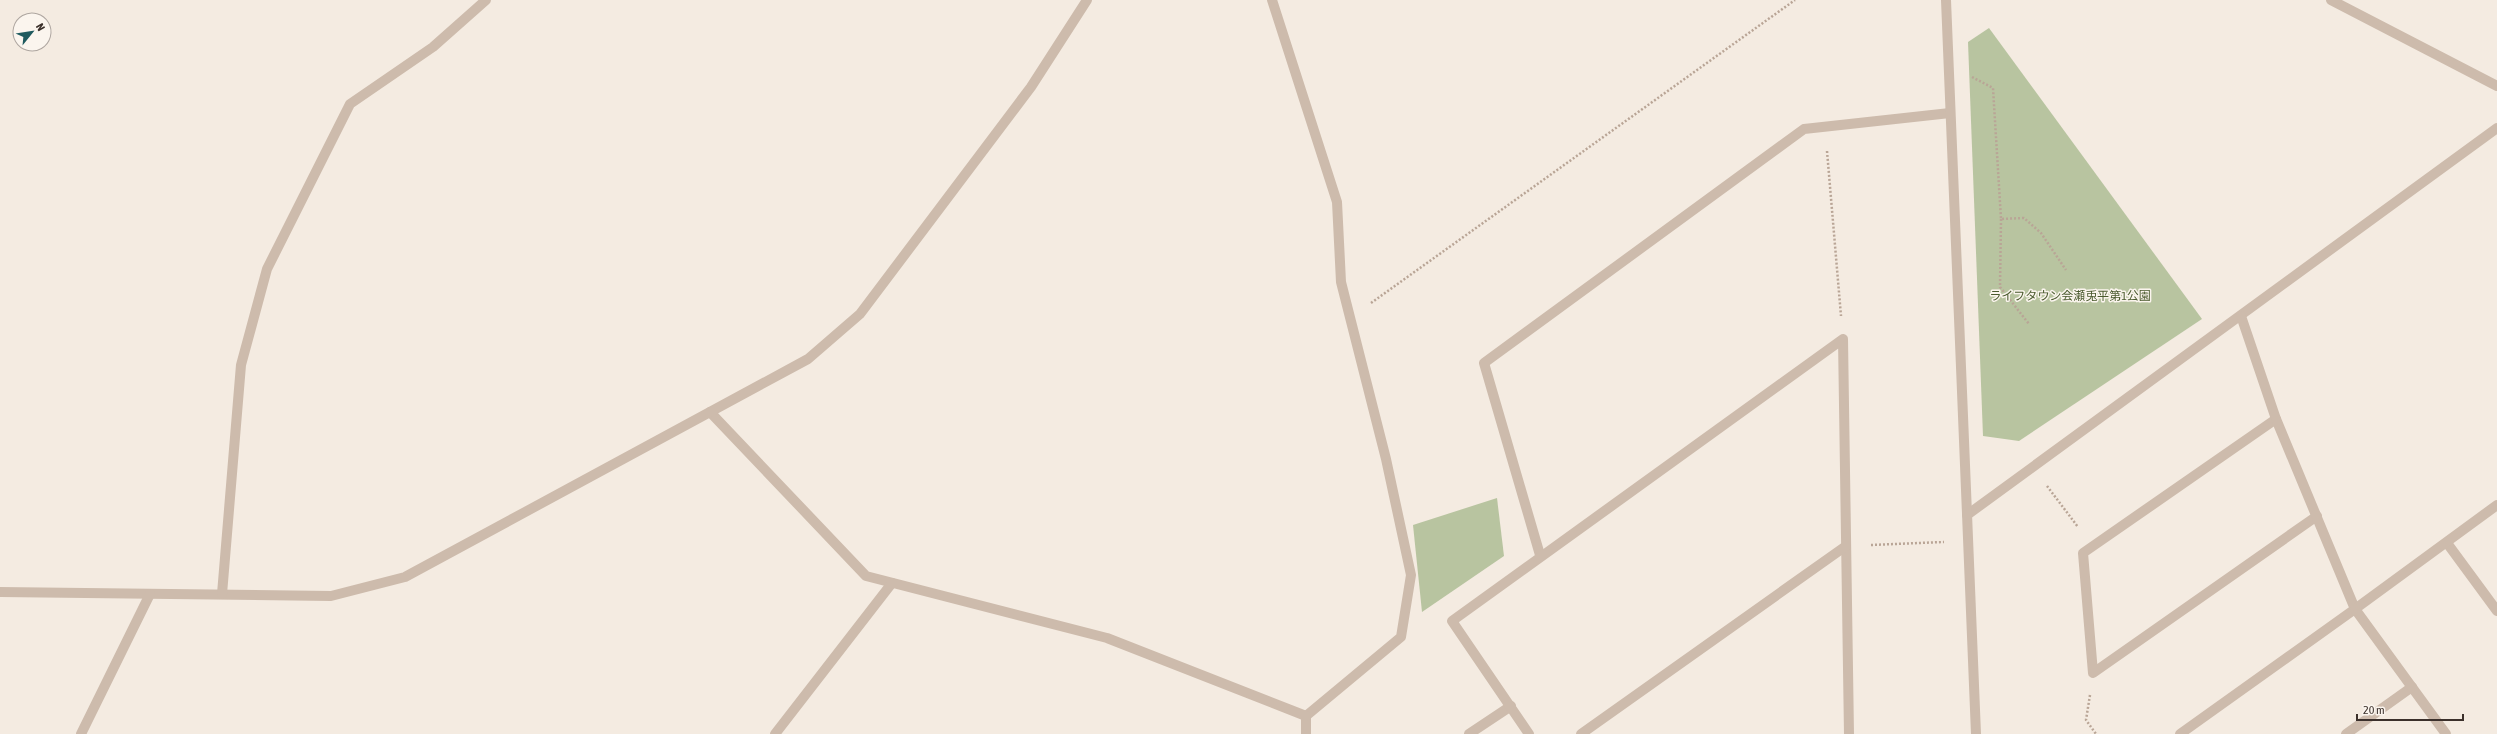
<svg xmlns="http://www.w3.org/2000/svg" width="2497" height="734" viewBox="0 0 2497 734" font-family="'Asap Condensed','Noto Sans JP',sans-serif">
	<style>
		.green { fill: #b8c4a0 }
		.lines { fill: none; stroke-linecap: round; stroke-linejoin: round }
		.path { stroke: #b9a596; stroke-width: 2.5; stroke-dasharray: 2 2; stroke-linecap: butt }
		.minor { stroke: #cdbbac; stroke-width: 10 }
		.tertiary { stroke: #cdbbac; stroke-width: 10 }
		.labels { text-anchor: middle; dominant-baseline: central; stroke-width: 3; stroke-linejoin: round; paint-order: stroke }
		.park-label { font-size: 12px; fill: #4a5a2e; stroke: #fbf5ee }
	</style>
	<rect width="100%" height="100%" fill="#f4ebe1"/>
	<!-- green -->
	<g class="green">
		<path d="M1989,28l213,291 -183,122 -36,-5 -15,-394z"/>
		<path d="M1497,498l7,58 -82,56 -9,-87z"/>
	</g>
	<g class="lines">
		<!-- path -->
		<g class="path">
			<path d="M1972,77l21,11 8,131 23,-1 17,15 25,37"/>
			<path d="M1827,151l14,165"/>
			<path d="M2001,219l-1,68 29,37"/>
			<path d="M1371,303l424,-303"/>
			<path d="M2047,486l31,41"/>
			<path d="M1871,545l73,-3"/>
			<path d="M2090,695l-4,25 10,14"/>
		</g>
		<!-- minor -->
		<g class="minor">
			<path d="M1272,0l65,202 4,80 45,177 25,116 -10,62 -95,79v18"/>
			<path d="M710,412l156,164 241,62 199,78"/>
			<path d="M2276,419l-193,134 10,120 224,-157"/>
			<path d="M1967,515l530,-387"/>
			<path d="M2447,543l50,68"/>
			<path d="M1540,555l-56,-192 320,-234 146,-16"/>
			<path d="M0,592l331,4 74,-19 403,-218 52,-45 171,-227 56,-87"/>
			<path d="M222,594l19,-229 26,-96 83,-165 83,-57 53,-47"/>
			<path d="M81,734l69,-140"/>
			<path d="M775,734l117,-151"/>
			<path d="M1469,734l42,-28"/>
			<path d="M1529,734l-77,-113 391,-282 6,395"/>
			<path d="M1581,734l265,-188"/>
			<path d="M2180,734l175,-125 -79,-190 -35,-103"/>
			<path d="M2346,734l66,-47"/>
			<path d="M2446,734l-91,-125 142,-104"/>
		</g>
		<!-- tertiary -->
		<g class="tertiary">
			<path d="M1946,0l30,734"/>
			<path d="M2331,0l166,86"/>
		</g>
	</g>
	<g class="labels">
		<!-- park labels -->
		<g class="park-label">
			<text x="2070" y="296">ライフタウン会瀬兎平第1公園</text>
		</g>
	</g>
	<!-- north arrow -->
	<g transform="translate(32 32) rotate(60)"><circle r="19" fill="#fbf5ee" stroke="#aea6a0"/>
	<path d="M0-3L7 15L0 10L-7 15Z" fill="#1f5a5e"/>
	<text y="-6" font-size="11" font-weight="bold" text-anchor="middle" fill="#3b302b">N</text>
	</g>
	<!-- scale -->
	<path d="M2357 714v6h106v-6" fill="none" stroke="#3b302b" stroke-width="2"/>
	<text x="2363" y="714" font-size="12" fill="#3b302b" stroke="#fbf5ee" stroke-width="3" paint-order="stroke">20 m</text>
</svg>
